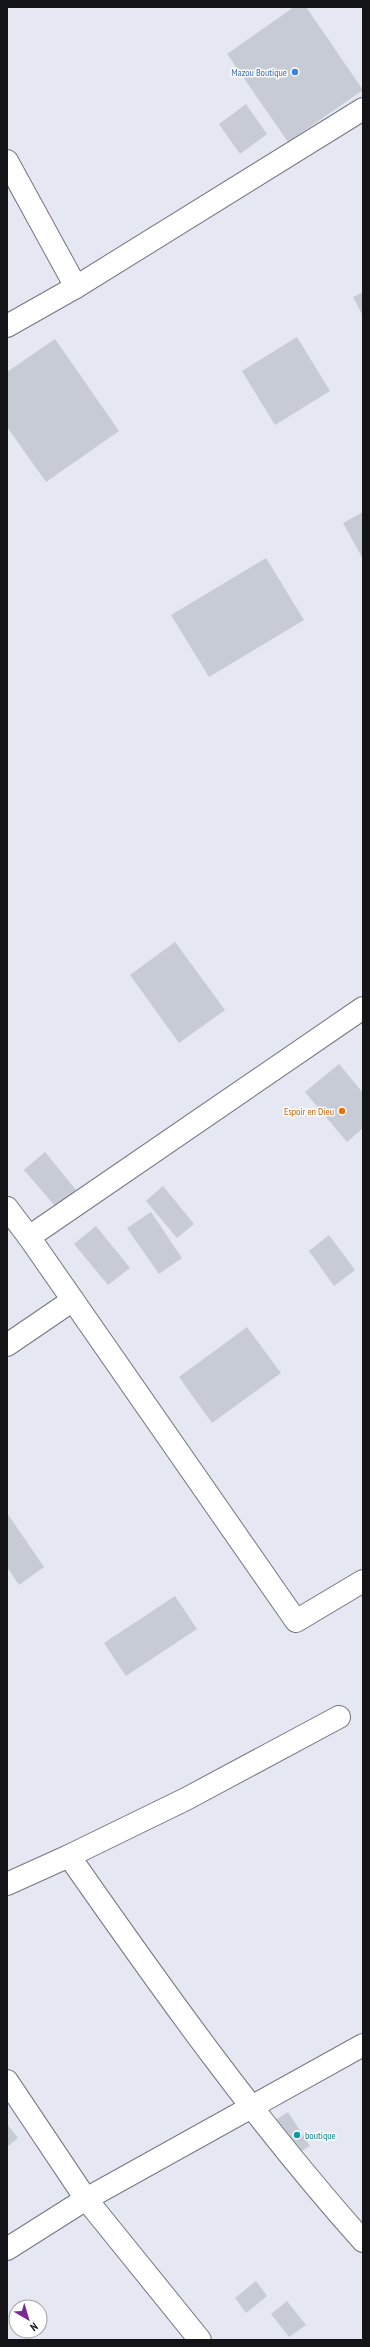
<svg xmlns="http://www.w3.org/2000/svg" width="370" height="2347" viewBox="0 0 370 2347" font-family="'PT Sans Narrow',sans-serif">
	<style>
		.building { fill: #c7cbd5 }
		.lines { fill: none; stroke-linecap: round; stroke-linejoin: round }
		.minor-casing { stroke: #737680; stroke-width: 24 }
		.minor { stroke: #fff; stroke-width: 22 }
		.shop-dot { fill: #3f7fe0; stroke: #fff; stroke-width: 1.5 }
		.food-dot { fill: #e8710a; stroke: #fff; stroke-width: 1.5 }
		.culture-dot { fill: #0f9aa8; stroke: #fff; stroke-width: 1.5 }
		.labels { text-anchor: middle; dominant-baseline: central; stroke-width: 3; stroke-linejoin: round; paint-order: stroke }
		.shop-label { font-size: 10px; fill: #366cbe; stroke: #fff; text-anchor: end }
		.food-label { font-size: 10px; fill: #c56008; stroke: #fff; text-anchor: end }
		.culture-label { font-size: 10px; fill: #0d838f; stroke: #fff; text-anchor: start }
	</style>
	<rect width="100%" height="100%" fill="#e5e8f3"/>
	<!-- building -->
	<g class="building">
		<path d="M294,7h12l57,83 -75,52 -61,-88z"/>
		<path d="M246,104l21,30 -27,20 -21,-30z"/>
		<path d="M363,292v24l-10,-19z"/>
		<path d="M297,337l33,54 -55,34 -33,-54z"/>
		<path d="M55,339l64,92 -73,51 -39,-55v-55z"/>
		<path d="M363,512v47l-20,-36z"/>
		<path d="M266,558l38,62 -95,57 -38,-62z"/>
		<path d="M175,942l50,68 -46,33 -49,-68z"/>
		<path d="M339,1064l24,29v35l-16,14 -42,-50z"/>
		<path d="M45,1152l31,38 -20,17 -32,-37z"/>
		<path d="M163,1186l31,38 -17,14 -31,-37z"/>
		<path d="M151,1212l31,46 -23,16 -32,-46z"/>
		<path d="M96,1226l34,42 -22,17 -34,-41z"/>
		<path d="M329,1235l26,35 -21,16 -25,-35z"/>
		<path d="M247,1327l34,46 -69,50 -33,-46z"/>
		<path d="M7,1513l37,54 -25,18 -12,-18z"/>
		<path d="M175,1596l22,33 -71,47 -22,-33z"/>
		<path d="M288,2112l22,34 -15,9 -21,-34z"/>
		<path d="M7,2124l11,14 -11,9z"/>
		<path d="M256,2281l11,15 -21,17 -11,-15z"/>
		<path d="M287,2301l19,24 -17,12 -18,-23z"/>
	</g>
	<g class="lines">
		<defs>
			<g id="minor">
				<path d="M7,161l69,126"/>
				<path d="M7,326l69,-39 287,-178"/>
				<path d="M363,1008l-334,229 267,384 67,-40"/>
				<path d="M7,1208l22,29"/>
				<path d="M7,1345l66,-45"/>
				<path d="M339,1717l-153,82 -117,57c93,133 186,264 294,385"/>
				<path d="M7,1884l62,-28"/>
				<path d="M7,2081l79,118 114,141"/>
				<path d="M7,2249l79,-50 277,-154"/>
			</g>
		</defs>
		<!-- minor casing -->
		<use href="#minor" class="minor-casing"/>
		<!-- minor -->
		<use href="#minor" class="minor"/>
	</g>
	<!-- markers -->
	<circle class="shop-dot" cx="295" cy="72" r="4"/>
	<circle class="food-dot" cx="342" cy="1111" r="4"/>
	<circle class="culture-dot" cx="297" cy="2135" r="4"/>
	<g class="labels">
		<!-- shop labels -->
		<g class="shop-label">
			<text x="287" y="72">Mazou Boutique</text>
		</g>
		<!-- food labels -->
		<g class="food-label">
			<text x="334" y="1111">Espoir en Dieu</text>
		</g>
		<!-- culture labels -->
		<g class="culture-label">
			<text x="305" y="2135">boutique</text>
		</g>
	</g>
	<!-- border -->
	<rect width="370" height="2347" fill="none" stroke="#131418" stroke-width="16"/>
	<!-- north arrow -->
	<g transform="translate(28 2319) rotate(142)"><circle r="19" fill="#ffffff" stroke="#a1a1a3"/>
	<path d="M0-3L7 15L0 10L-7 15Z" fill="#7b2797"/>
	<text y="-6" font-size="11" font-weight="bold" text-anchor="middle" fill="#131418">N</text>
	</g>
</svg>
